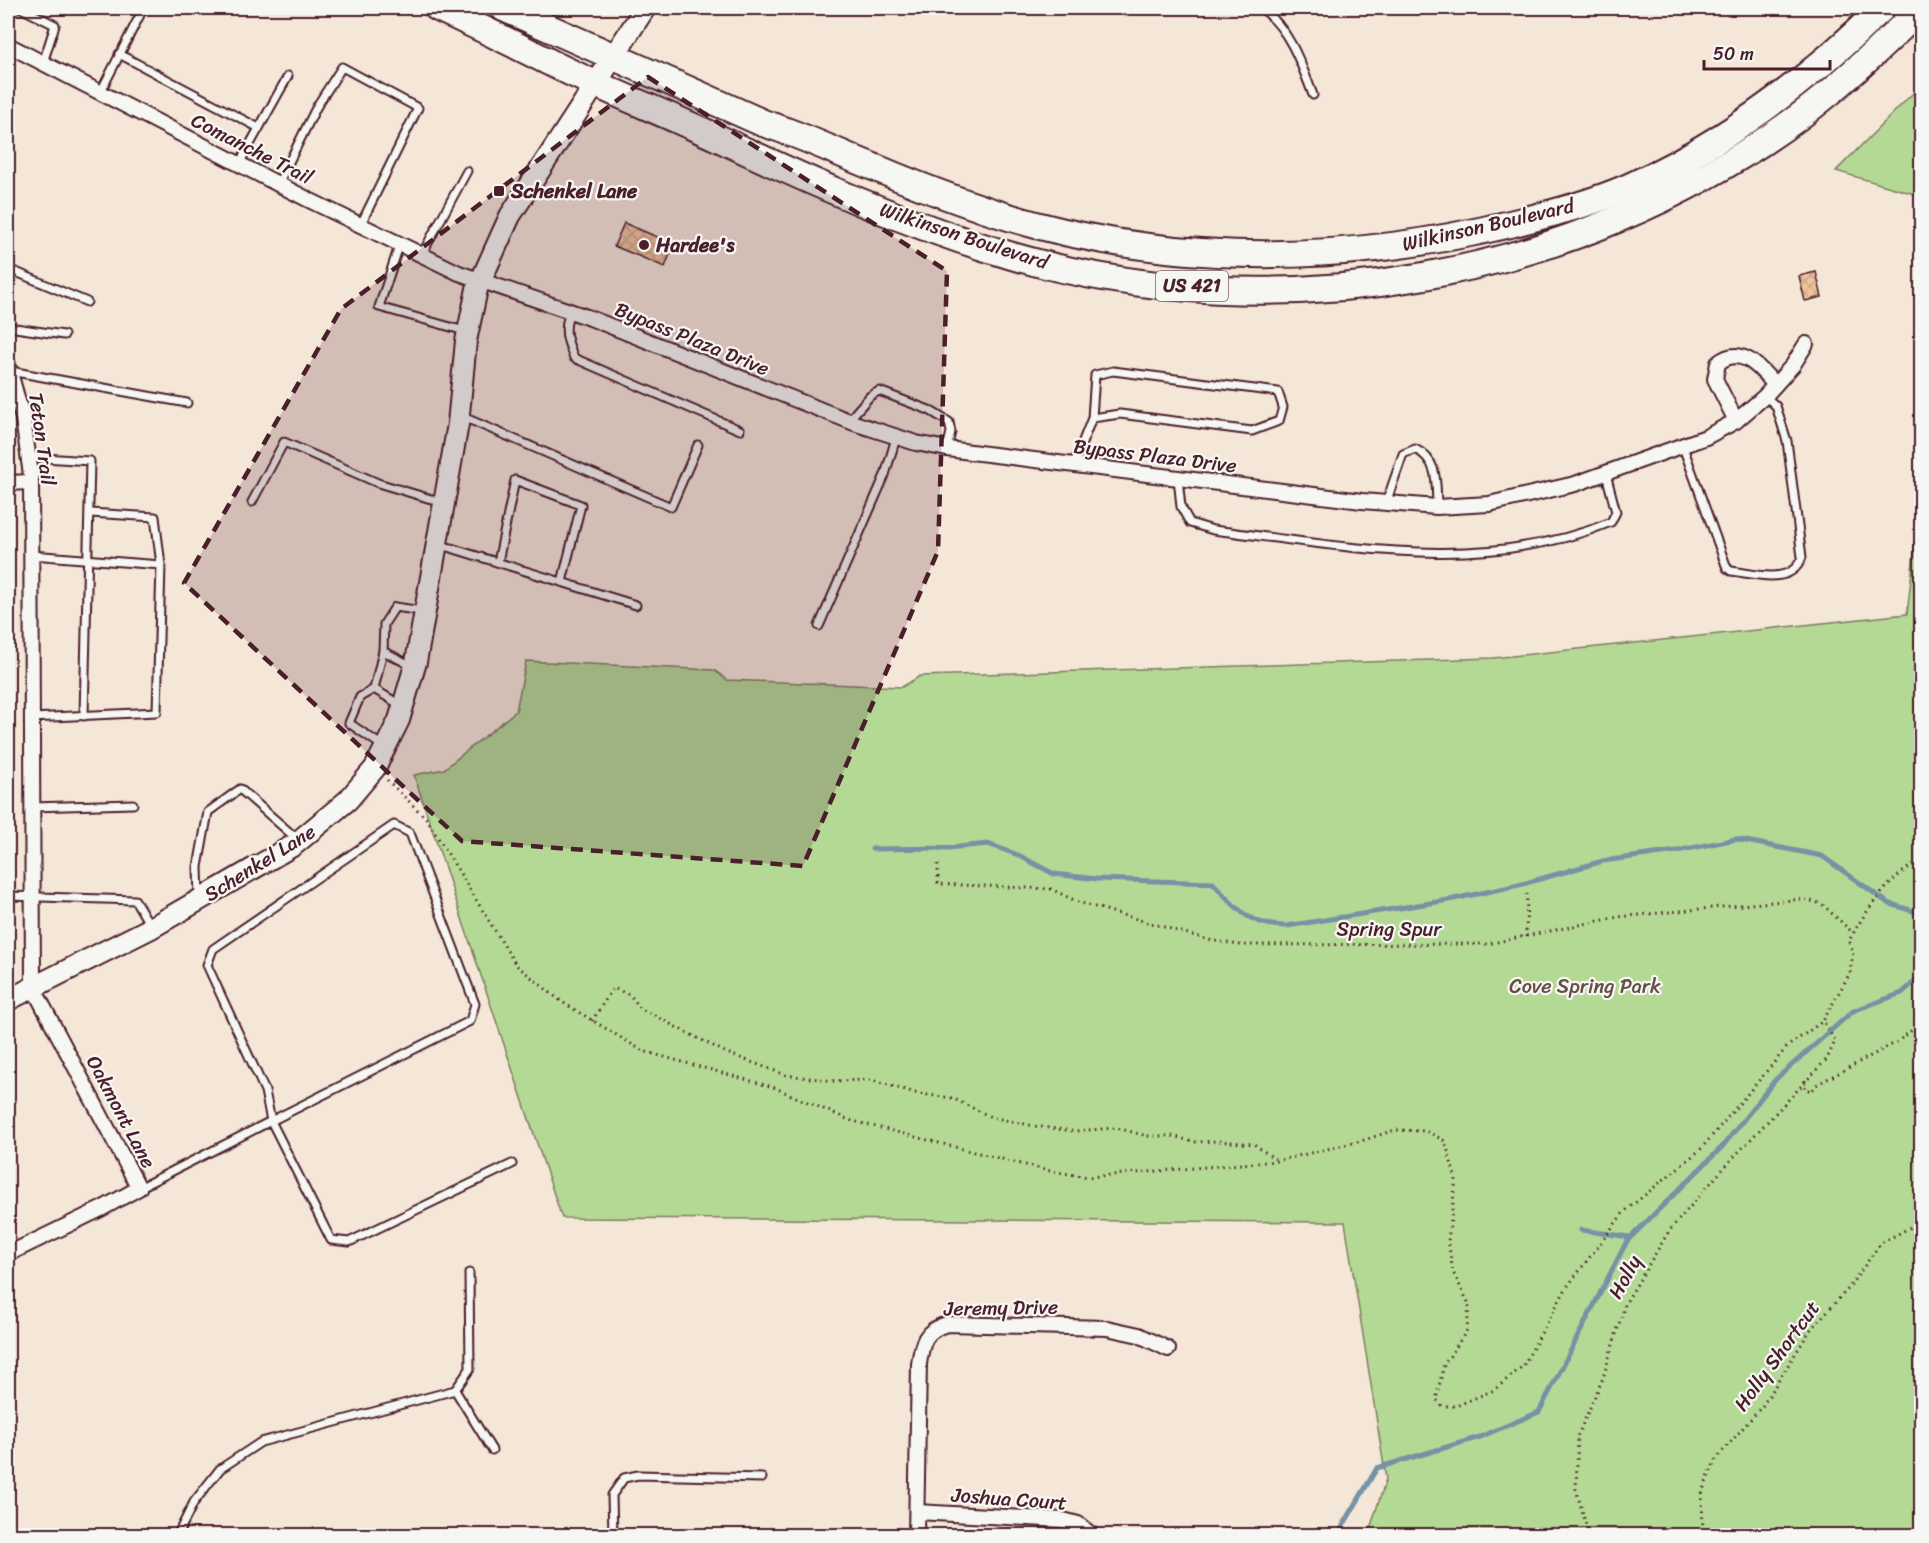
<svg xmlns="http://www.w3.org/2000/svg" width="1929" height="1543" viewBox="0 0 1929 1543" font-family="Sriracha,sans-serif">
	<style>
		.green { fill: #b4d995; stroke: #7f7c60; stroke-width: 1.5 }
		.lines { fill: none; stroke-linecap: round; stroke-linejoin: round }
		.stream { stroke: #7692a4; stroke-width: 5 }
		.building { fill: url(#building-cross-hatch); stroke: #4a1f2b; stroke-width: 1.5 }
		.lane-casing { stroke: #4a1f2b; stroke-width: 11 }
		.street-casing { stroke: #4a1f2b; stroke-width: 18 }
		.secondary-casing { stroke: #4a1f2b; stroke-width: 24 }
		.highway-casing { stroke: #4a1f2b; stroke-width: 30 }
		.path { stroke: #4a1f2b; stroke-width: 3; stroke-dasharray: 1.5 4.5; stroke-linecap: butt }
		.lane { stroke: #f6f6f2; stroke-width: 7 }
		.street { stroke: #f6f6f2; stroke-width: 14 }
		.secondary { stroke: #f6f6f2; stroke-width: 20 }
		.highway { stroke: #f6f6f2; stroke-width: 26 }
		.marked { fill: #4a1f2b; fill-opacity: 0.2; stroke: #4a1f2b; stroke-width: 4.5; stroke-dasharray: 12 8; stroke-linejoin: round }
		.poi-dot { fill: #4a1f2b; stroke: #f6f6f2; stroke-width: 2 }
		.labels { text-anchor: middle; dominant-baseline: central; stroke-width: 4.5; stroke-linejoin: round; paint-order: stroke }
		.shield { fill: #f6f6f2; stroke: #7e6067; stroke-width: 1.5 }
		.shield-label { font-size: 18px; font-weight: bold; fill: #4a1f2b }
		.street-label { font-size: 20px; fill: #4a1f2b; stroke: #f6f6f2 }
		.poi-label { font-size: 20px; font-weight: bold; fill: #4a1f2b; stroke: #f6f6f2; text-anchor: start }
		.park-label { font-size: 20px; fill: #644e46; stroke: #f6f6f2 }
	</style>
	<defs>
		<pattern id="building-cross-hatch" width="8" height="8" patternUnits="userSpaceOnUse" patternTransform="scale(1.5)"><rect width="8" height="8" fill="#eec39d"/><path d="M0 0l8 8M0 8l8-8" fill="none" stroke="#cea787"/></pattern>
	</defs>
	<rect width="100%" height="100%" fill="#f4e7d8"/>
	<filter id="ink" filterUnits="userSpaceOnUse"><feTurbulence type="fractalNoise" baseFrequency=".0167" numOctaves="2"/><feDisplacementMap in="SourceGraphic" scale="12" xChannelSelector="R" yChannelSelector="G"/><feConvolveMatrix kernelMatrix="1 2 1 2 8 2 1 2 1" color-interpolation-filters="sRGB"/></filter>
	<g filter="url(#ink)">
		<!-- green -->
		<g class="green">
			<path d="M1921,85v111l-85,-25z"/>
			<path d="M1921,492v1043h-553l18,-56 -41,-257 -783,-4 -148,-443 30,-6 72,-58 10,-50 188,9 13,10 175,7 18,-11 573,-18 414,-44z"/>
		</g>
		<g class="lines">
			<!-- stream -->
			<g class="stream">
				<path d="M872,849l76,-1 40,-4 30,11 36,19 43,5 116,4c24,26 36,43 74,43l162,-26 70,-15 84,-24 74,-10 59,-12 86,17 66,47 34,11"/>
				<path d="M1581,1230l49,7"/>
				<path d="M1337,1536l40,-68 103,-31 59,-25 88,-171 95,-94 54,-68 77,-68 49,-18 20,-18"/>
			</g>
		</g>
		<!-- building -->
		<g class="building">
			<path d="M624,223l50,21 -9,23 -51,-21z"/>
			<path d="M1816,272l6,25 -17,4 -6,-25z"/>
		</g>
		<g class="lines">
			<defs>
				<g id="lane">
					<path d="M21,8l34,17 -12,38"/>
					<path d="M1261,8c28,20 40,55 52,87"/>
					<path d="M119,54l140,74"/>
					<path d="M100,93l40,-78"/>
					<path d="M239,164l49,-88"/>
					<path d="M278,184l39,-78 25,-39 76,41 -58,118"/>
					<path d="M399,246l-20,61 86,24"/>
					<path d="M421,256l46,-85"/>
					<path d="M8,271l8,1 71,30"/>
					<path d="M571,311c-9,17 -4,30 3,47l166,72"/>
					<path d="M8,327l56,8"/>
					<path d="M10,371l177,32"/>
					<path d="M461,416l210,91 27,-62"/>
					<path d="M848,421l22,-25 9,-5 50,19 20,12 2,10 -4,17"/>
					<path d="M1683,447l44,121 4,3c24,3 61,15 71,-14l-15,-116 -11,-35 -11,-10"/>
					<path d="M29,457l61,4 -6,255"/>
					<path d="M1073,466l19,-48 28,-4 132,17 27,-10 4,-14 -5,-15 -165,-21 -18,4 -3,43"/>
					<path d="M1178,478l3,29 9,16 23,7c130,16 272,45 398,-8l5,-10 -10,-38"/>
					<path d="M252,502l32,-60 94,41 63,19"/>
					<path d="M1386,503l17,-49 12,-5c24,11 21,35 22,58"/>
					<path d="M438,544l198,61"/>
					<path d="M31,555l130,10"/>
					<path d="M498,562l17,-82 66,25 -19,77"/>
					<path d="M819,626l66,-151 11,-37"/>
					<path d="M383,651l-9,38 28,17"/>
					<path d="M414,667l-31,-16 1,-27 11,-17 27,4"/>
					<path d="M374,689l-14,8 -11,26 35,24"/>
					<path d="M31,718l126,-6 4,-147 -6,-48 -65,-4"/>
					<path d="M32,807l101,-3"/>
					<path d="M394,825l16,8 65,171 -5,17 -199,100 -6,-30 -58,-126 6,-16z"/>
					<path d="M8,896l127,4 16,27"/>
					<path d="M199,898l-1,-31 10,-55 32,-23 57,50"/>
					<path d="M139,1188l132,-67 60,119 18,2 163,-78"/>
					<path d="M455,1390l37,60"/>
					<path d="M177,1536l17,-34 26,-33 41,-27 194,-52 15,-21 -1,-96"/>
					<path d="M613,1536l-1,-41 12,-17 14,-3 124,3"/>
				</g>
				<g id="street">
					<path d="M8,45l301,155 150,73 131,45 264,105 62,20 31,6 415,52 75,6 52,-3 86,-20 131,-47 30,-16 29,-25 28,-31 13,-21"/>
					<path d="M8,365l15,54 8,56 2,512 106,201 -36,20 -95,46"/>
					<path d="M1736,421l-21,-42 3,-16c23,-19 42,5 57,22"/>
					<path d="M8,483l22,-1"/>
					<path d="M917,1512l146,8 15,4 15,12"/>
					<path d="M916,1536l3,-172c3,-22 6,-34 28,-40l160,4 32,7 29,14"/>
				</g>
				<path id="secondary" d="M8,1000l143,-72 143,-83 54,-45 27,-32 24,-48 17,-58 42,-238 8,-83 11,-52 33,-73 135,-208"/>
				<g id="highway">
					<path d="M438,8c39,18 78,37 117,57 53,26 109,48 163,73 95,45 192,88 294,118 266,77 565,24 788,-140 44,-33 83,-70 121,-108"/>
					<path d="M504,8l259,115c39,12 75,30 113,45 52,22 105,42 160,57 154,41 319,37 474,-1 40,-10 83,-21 121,-38 94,-43 178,-106 251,-178"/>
				</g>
			</defs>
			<!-- lane casing -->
			<use href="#lane" class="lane-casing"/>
			<!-- street casing -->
			<use href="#street" class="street-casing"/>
			<!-- secondary casing -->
			<use href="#secondary" class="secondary-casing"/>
			<!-- highway casing -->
			<use href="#highway" class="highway-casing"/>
			<!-- path -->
			<g class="path">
				<path d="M387,780l39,38 90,147 46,37 81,49 130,36 76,33 196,50 43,7 189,-16 84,-20 34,-11 31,1 19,10 11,38 -8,62 5,31 16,32 -2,26 -23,35 -8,34 6,7h14l38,-16 29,-24 44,-79 57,-75 76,-62 88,-104 35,-25 27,-48 3,-22 -4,-10c12,-24 46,-72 73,-80"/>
				<path d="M938,864v20l113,5 27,13 131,38 30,5 248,-1 131,-27 185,-18 19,5 31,29"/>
				<path d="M1526,937l1,-43"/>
				<path d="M592,1021l21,-33 17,7 11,14 86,44 59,22 48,6 37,-1 48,14 33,4 39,19 43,9 39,5 44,-3 30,8h26l21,6 24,-1 36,3 21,15"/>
				<path d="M1805,1080v9l7,2 4,-6 81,-43 25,-20"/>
				<path d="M1589,1536l-13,-47 2,-54 25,-57 22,-74 44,-73 61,-70 97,-102 8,-18 -12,-20"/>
				<path d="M1703,1536l-1,-44 14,-33 47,-54 48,-76 36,-39 34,-47 41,-22"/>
			</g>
			<!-- lane -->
			<use href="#lane" class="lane"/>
			<!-- street -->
			<use href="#street" class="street"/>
			<!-- secondary -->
			<use href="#secondary" class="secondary"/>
			<!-- highway -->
			<use href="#highway" class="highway"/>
		</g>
	</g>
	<!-- marked area -->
	<path class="marked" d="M648,77l299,194 -9,280 -135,315 -341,-25 -278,-258 157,-274z"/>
	<!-- markers -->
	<g class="poi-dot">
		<rect x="493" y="185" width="12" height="12" rx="3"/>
		<circle cx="644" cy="245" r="6"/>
	</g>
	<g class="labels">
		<!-- shield labels -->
		<rect class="shield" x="1156" y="271" width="72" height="30" rx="4.5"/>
		<g class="shield-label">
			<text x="1192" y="286">US 421</text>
		</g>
		<!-- street labels -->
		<g class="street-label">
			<text transform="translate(252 149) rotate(27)">Comanche Trail</text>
			<text transform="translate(1488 225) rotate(-13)">Wilkinson Boulevard</text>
			<text transform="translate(964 236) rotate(18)">Wilkinson Boulevard</text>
			<text transform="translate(692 339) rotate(22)">Bypass Plaza Drive</text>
			<text transform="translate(42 439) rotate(82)">Teton Trail</text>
			<text transform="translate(1155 456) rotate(7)">Bypass Plaza Drive</text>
			<text transform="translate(260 863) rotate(-32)">Schenkel Lane</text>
			<text x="1389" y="929">Spring Spur</text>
			<text transform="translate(121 1112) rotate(62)">Oakmont Lane</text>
			<text transform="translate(1625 1277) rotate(-61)">Holly</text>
			<text transform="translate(1001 1308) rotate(-1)">Jeremy Drive</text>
			<text transform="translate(1777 1356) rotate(-54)">Holly Shortcut</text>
			<text transform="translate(1009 1499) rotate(4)">Joshua Court</text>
		</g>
		<!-- poi labels -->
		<g class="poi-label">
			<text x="511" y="191">Schenkel Lane</text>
			<text x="656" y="245">Hardee's</text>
		</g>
		<!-- park labels -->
		<g class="park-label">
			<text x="1585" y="986">Cove Spring Park</text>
		</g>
	</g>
	<!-- margin -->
	<rect width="1929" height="1543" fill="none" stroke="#f6f6f2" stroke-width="30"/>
	<rect x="15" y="15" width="1899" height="1513" fill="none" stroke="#4a1f2b" stroke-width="2" filter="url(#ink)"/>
	<!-- scale -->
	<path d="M1704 60v9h126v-9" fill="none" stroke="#4a1f2b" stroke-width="3"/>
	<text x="1713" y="60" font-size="18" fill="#4a1f2b" stroke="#f6f6f2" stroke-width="4.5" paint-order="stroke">50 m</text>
</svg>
